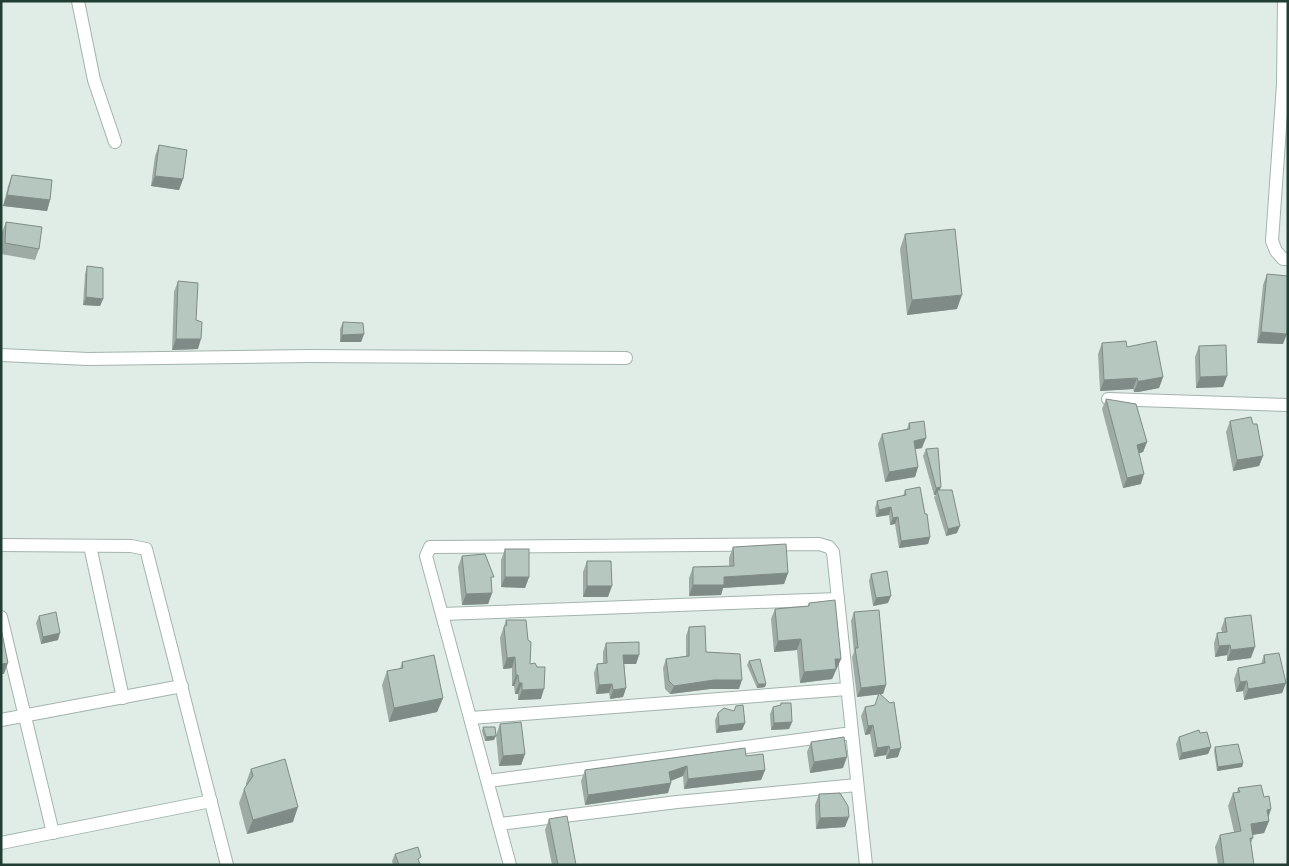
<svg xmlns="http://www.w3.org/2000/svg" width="1289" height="866" viewBox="0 0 1289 866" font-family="Poppins,sans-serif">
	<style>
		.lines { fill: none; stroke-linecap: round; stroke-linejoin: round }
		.street-casing { stroke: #a3b4ad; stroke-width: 14 }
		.street { stroke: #fff; stroke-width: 12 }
		.wall { fill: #9daba4 }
		.shaded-wall { fill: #7f8b86 }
		.building { fill: #b6c7bf; stroke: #7f8b86 }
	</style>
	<rect width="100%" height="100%" fill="#e0ece6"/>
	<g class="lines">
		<defs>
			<g id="street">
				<path d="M78,1l16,79 21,62"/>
				<path d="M1284,1l-1,83 -11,157 4,10 7,8h5"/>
				<path d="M1,355l87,4 220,-3 318,2"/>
				<path d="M1108,399l180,6"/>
				<path d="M1,545l130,1 15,3 81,316"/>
				<path d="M90,546l33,152"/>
				<path d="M442,614l396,-15"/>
				<path d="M1,617l52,216"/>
				<path d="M471,718l376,-29"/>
				<path d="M1,720l181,-34"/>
				<path d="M488,781l364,-48"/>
				<path d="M500,824l177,-22 180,-17"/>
				<path d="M1,843l210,-42"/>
				<path d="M510,865l-84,-309 4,-9 389,-3 10,3 4,5 33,313"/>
			</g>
		</defs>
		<!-- street casing -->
		<use href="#street" class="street-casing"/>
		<!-- street -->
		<use href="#street" class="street"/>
	</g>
	<!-- wall -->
	<g class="wall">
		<path d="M159,145l24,34 -4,11 -28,-4 4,-30z"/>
		<path d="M12,175l38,25 -3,11 -44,-5 5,-20z"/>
		<path d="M6,222l33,27 -4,11 -34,-6 1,-22z"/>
		<path d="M905,234l52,75 -50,6 -7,-66z"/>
		<path d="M87,266l16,33 -3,7 -17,-1 2,-31z"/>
		<path d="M1267,274l16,70 -26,-1 6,-58z"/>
		<path d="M178,281l18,39 2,29 -26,1 2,-58z"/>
		<path d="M343,322l21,12 -3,8h-21v-13z"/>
		<path d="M1102,343l25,4 36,30 -4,11 -21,4h-4l-1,-3 -33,2 -2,-37z"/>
		<path d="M1199,346l28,30 -4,11 -27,1 -1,-31z"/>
		<path d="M1106,399l41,43 -4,10 -4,1 2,31 -18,4 -21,-79z"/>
		<path d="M1230,421l23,3 10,32 -4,10 -26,5 -7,-39z"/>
		<path d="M909,423l13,25 -7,1 3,18 -3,10 -30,5 -7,-38 4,-10 25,-5z"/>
		<path d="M926,449l14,41 17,43 -11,3 -12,-39 2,-2h-2l-11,-39z"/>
		<path d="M905,490l20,24 5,23 -2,7 -29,4 -4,-24 -5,1 -1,-10 -13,2 -1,-9 2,-7 26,-5z"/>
		<path d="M733,547l55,26 -4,11 -61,4 -2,7 -32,1v-18l4,-11 36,-1v-8z"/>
		<path d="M505,549l24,28 -4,11 -24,-1v-27z"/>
		<path d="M462,556l29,27 1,10 -4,11 -26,1 -4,-38z"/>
		<path d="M587,561l21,36h-25v-25z"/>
		<path d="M871,574l17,29 -15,3 -4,-25z"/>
		<path d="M809,603l32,56 -9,20 -32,4 -3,-33 -23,2 -3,-33 4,-10 33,-3z"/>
		<path d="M854,612l32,73 -3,9h-2l17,63 -12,2v-4l-12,2 -4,-23 -5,1 -4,-19 4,-9 10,-2 4,-11 -22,3 -5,-40 2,-5 -3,-31z"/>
		<path d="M39,616l19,24 -17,4 -5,-21z"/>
		<path d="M1225,618l26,40 -24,3v-6l-12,2 -1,-14 3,-10 5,-1 -1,-3z"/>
		<path d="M506,620l22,20 2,24 11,35 -23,1v-6h-3l-1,-8h-2v-18l-9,1 -3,-31z"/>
		<path d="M689,627l17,25 33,37h-29l-40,5 -5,-5 -2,-21 3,-9 20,-3v-20z"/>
		<path d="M606,643l33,12 -3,9h-12l2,24 -3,9 -13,2 -1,-6 -13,1 -2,-21 3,-9 6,-1v-11z"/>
		<path d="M1264,655l22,28 -4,10 -38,7 -1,-9 -7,1 -2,-13 4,-11 23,-4z"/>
		<path d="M749,661l17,23 -1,3 -8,1 -10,-23z"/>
		<path d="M402,662l41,36 -6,14 -48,10 -7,-37 5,-14 13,-2z"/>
		<path d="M781,703l11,19 -3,7 -18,1 -1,-16 3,-7 7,-2z"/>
		<path d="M718,713l27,10 -3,7 -26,3 -1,-13z"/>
		<path d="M500,724l25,30 -4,11 -22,1 -3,-31z"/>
		<path d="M483,727l11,13 -9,1 -3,-10z"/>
		<path d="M1200,733l11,14 -3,7 -29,6 -3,-16 3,-7z"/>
		<path d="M811,742l32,26 -33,5 -3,-21z"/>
		<path d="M1215,747l28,16 -1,4 -25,4 -3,-20z"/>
		<path d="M746,756l19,14 -4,10 -77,9 -1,-13 -12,5 -3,12 -83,12 -4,-24 4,-11z"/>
		<path d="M251,769l42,53 -46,12 -8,-31 5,-14 2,-3v-3z"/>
		<path d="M1238,788l26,9 7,12 -3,8 1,4 -5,12 -12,2 1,3 -2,5 3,22h-36l-3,-18 5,-12 14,-3 -6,-26 5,-13h4z"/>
		<path d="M819,794l26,33 -29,2 -1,-24z"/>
		<path d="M549,819l27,46h-24l-7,-35z"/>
		<path d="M395,854l25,10v1h-27l-1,-4z"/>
	</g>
	<!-- shaded-wall -->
	<g class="shaded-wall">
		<path d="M155,176l28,3 -4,11 -28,-4z"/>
		<path d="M7,195l43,5 -3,11 -44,-5z"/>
		<path d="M962,295l-5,14 -50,6 5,-15z"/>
		<path d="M86,297l17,2 -3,7 -17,-1z"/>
		<path d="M1261,332l26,2 -4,10 -26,-1z"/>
		<path d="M364,334l-3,8h-21l2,-7z"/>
		<path d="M176,339h25l-3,10 -26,1z"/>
		<path d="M1227,376l-4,11 -27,1 4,-11z"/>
		<path d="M1163,377l-4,11 -21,4h-4l4,-11z"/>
		<path d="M1137,378l-4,11 -33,2 4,-11z"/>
		<path d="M926,438l-4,10 -12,2 4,-9z"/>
		<path d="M1147,442l-4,10 -9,3 3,-10z"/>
		<path d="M1263,456l-4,10 -26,5 4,-11z"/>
		<path d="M918,467l-3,10 -30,5 4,-10z"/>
		<path d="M1144,474l-3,10 -18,4 4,-10z"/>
		<path d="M941,487l-3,7 -1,-4 -1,5h-2l2,-7z"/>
		<path d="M891,507l-2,8 -13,2 3,-7z"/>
		<path d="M898,517l-3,7 -5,1 3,-7z"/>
		<path d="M960,526l-3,7 -11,3 2,-7z"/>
		<path d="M930,537l-2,7 -29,4 2,-7z"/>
		<path d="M788,573l-4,11 -61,4 -2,7 -32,1 4,-11 31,-8z"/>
		<path d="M505,577h24l-4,11 -24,-1z"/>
		<path d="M587,586h25l-4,11h-25z"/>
		<path d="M492,593l-4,11 -26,1 4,-11z"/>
		<path d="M891,596l-3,7 -15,3 3,-8z"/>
		<path d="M60,633l-2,7 -17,4 2,-7z"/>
		<path d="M801,639l-4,11 -23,2 4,-11z"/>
		<path d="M1230,645l-3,10 -12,2 4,-11z"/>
		<path d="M1255,647l-4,11 -24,3 4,-11z"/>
		<path d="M623,655h16l-3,9h-16z"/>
		<path d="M515,657l-3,11 -9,1 4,-11z"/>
		<path d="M835,659h6l-9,20 -32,4 4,-11z"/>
		<path d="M8,663l-4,11h-3v-10z"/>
		<path d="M516,675h2l-4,11h-2z"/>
		<path d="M714,680h28l-3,9h-29l-40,5 4,-8z"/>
		<path d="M1247,681l-4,10 -7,1 4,-10z"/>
		<path d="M519,683h3l-4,11h-3z"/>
		<path d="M1286,683l-4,10 -38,7 4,-11z"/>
		<path d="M612,684l-3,9 -13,1 3,-9z"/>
		<path d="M758,684h8l-1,3 -8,1z"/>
		<path d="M886,685l-3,9 -26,3 4,-9z"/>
		<path d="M626,688l-3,9 -13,2 3,-9z"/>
		<path d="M544,689l-3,10 -23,1 4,-10z"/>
		<path d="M443,698l-6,14 -48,10 5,-14z"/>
		<path d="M792,722l-3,7 -18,1 3,-7z"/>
		<path d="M745,723l-3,7 -26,3 3,-7z"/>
		<path d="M873,725l-3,9 -5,1 3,-9z"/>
		<path d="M496,736l-2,4 -9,1 1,-4z"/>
		<path d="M889,746l-3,9 -12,2 3,-9z"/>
		<path d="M1211,747l-3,7 -29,6 3,-7z"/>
		<path d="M901,748l-3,9 -12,2 4,-9z"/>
		<path d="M525,754l-4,11 -22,1 4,-10z"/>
		<path d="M847,757l-4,11 -33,5 4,-11z"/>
		<path d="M1243,763l-1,4 -25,4 1,-4z"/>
		<path d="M687,766l-4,10 -18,7 4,-11z"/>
		<path d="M765,770l-4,10 -77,9 4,-10z"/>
		<path d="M671,783l-3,10 -83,12 3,-10z"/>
		<path d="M298,807l-5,15 -46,12 6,-14z"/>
		<path d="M1271,809l-4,12h2l-5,12 -18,3 5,-12 16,-14z"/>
		<path d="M849,817l-4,10 -29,2 4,-11z"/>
	</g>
	<!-- building -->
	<g class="building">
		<path d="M159,145l28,5 -4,29 -28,-3z"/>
		<path d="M12,175l40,5 -2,20 -43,-5z"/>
		<path d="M6,222l36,5 -3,22 -34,-6z"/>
		<path d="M955,229l7,66 -50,5 -7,-66z"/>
		<path d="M87,266l16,2v31l-17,-2z"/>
		<path d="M1267,274l21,2v46l-1,12 -26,-2z"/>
		<path d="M178,281l20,2 -2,37 6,2 -1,17h-25z"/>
		<path d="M343,322l20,1 1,11 -22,1z"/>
		<path d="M1126,341l1,6 29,-6 7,36 -22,4h-3l-1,-3 -33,2 -2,-37z"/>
		<path d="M1226,345l1,31 -27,1 -1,-31z"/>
		<path d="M1106,399l30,5 11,38 -10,3 7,29 -17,4z"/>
		<path d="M1251,417l2,7h4l6,32 -26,4 -7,-39z"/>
		<path d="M924,421l2,17 -12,3 4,26 -29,5 -7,-38 28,-5 -1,-6z"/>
		<path d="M938,448l3,39 -5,1 -10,-39z"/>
		<path d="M920,487l5,27h2l3,23 -29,4 -3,-24 -5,1 -2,-11 -12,3 -2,-9 29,-6 -1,-5z"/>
		<path d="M937,490h15l8,36 -12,3z"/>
		<path d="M786,544l2,29 -64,4v8h-31v-18l41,-1 -1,-19z"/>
		<rect x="505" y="549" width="24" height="28"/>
		<path d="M485,554l9,23h-3l1,16 -26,1 -4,-38z"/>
		<path d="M587,561h24l1,25h-25z"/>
		<path d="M887,571l4,25 -15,2 -5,-24z"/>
		<path d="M835,600l6,59h-6l1,10 -32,3 -3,-33 -23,2 -3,-32 34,-3v-3z"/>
		<path d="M879,610l7,75 -25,3 -6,-40h3l-4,-36z"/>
		<path d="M56,612l4,21 -17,4 -4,-21z"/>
		<path d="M1251,615l4,32 -24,3 -1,-5 -11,1 -2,-13 10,-1 -2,-14z"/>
		<path d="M506,620h20l2,20 3,2 -1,22 5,-1 2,4h8l-1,22 -22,1v-7h-3l-1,-8h-2l-1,-18 -8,1 -3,-31 3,-2z"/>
		<path d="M705,626l1,26 34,2 2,26h-28l-40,6 -5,-5 -3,-22 23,-3v-29z"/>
		<path d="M1,628l7,35 -7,1z"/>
		<path d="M639,642v13h-16l3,33 -13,2 -1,-6 -13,1 -2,-21 10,-1 -1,-20z"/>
		<path d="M1279,653l7,30 -38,6 -1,-8 -7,1 -2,-14 27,-5 -1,-8z"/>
		<path d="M434,655l9,43 -49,10 -7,-37 16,-3 -1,-6z"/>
		<path d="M760,659l6,25h-8l-9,-23z"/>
		<path d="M879,693l11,10 4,-1 7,46 -11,2 -1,-4 -12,2 -4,-23 -5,1 -3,-19 10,-2z"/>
		<path d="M781,703h10l1,19 -18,1 -1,-16 8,-2z"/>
		<path d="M743,705l2,18 -26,3 -1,-13 6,-5 10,3 2,-5z"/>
		<path d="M521,722l4,32 -22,2 -3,-32z"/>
		<path d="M483,727h12l1,9 -10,1z"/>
		<path d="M1199,730l1,3 7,-1 4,15 -29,6 -3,-16z"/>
		<path d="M844,737l3,20 -33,5 -3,-20z"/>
		<path d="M1238,744l5,19 -25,4 -3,-20z"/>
		<path d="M745,748l1,8 17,-2 2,16 -77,9 -1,-13 -18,6 2,11 -83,12 -3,-25z"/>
		<path d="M285,759l13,48 -45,13 -9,-31 9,-13 -2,-7z"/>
		<path d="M1261,785l3,12 5,-1 2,13 -4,1 2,11 -18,3 2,14h-3l4,27h-30l-4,-30 21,-4 -8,-38 7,-1 -2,-4z"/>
		<path d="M840,793l8,13 1,11 -29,1 -1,-24z"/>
		<path d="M567,816l9,49h-18l-9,-46z"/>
		<path d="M418,847l3,10 -3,2 2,5 -3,1h-18l-4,-11z"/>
	</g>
	<!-- border -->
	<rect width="1289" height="866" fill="none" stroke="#203e34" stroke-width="5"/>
</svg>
